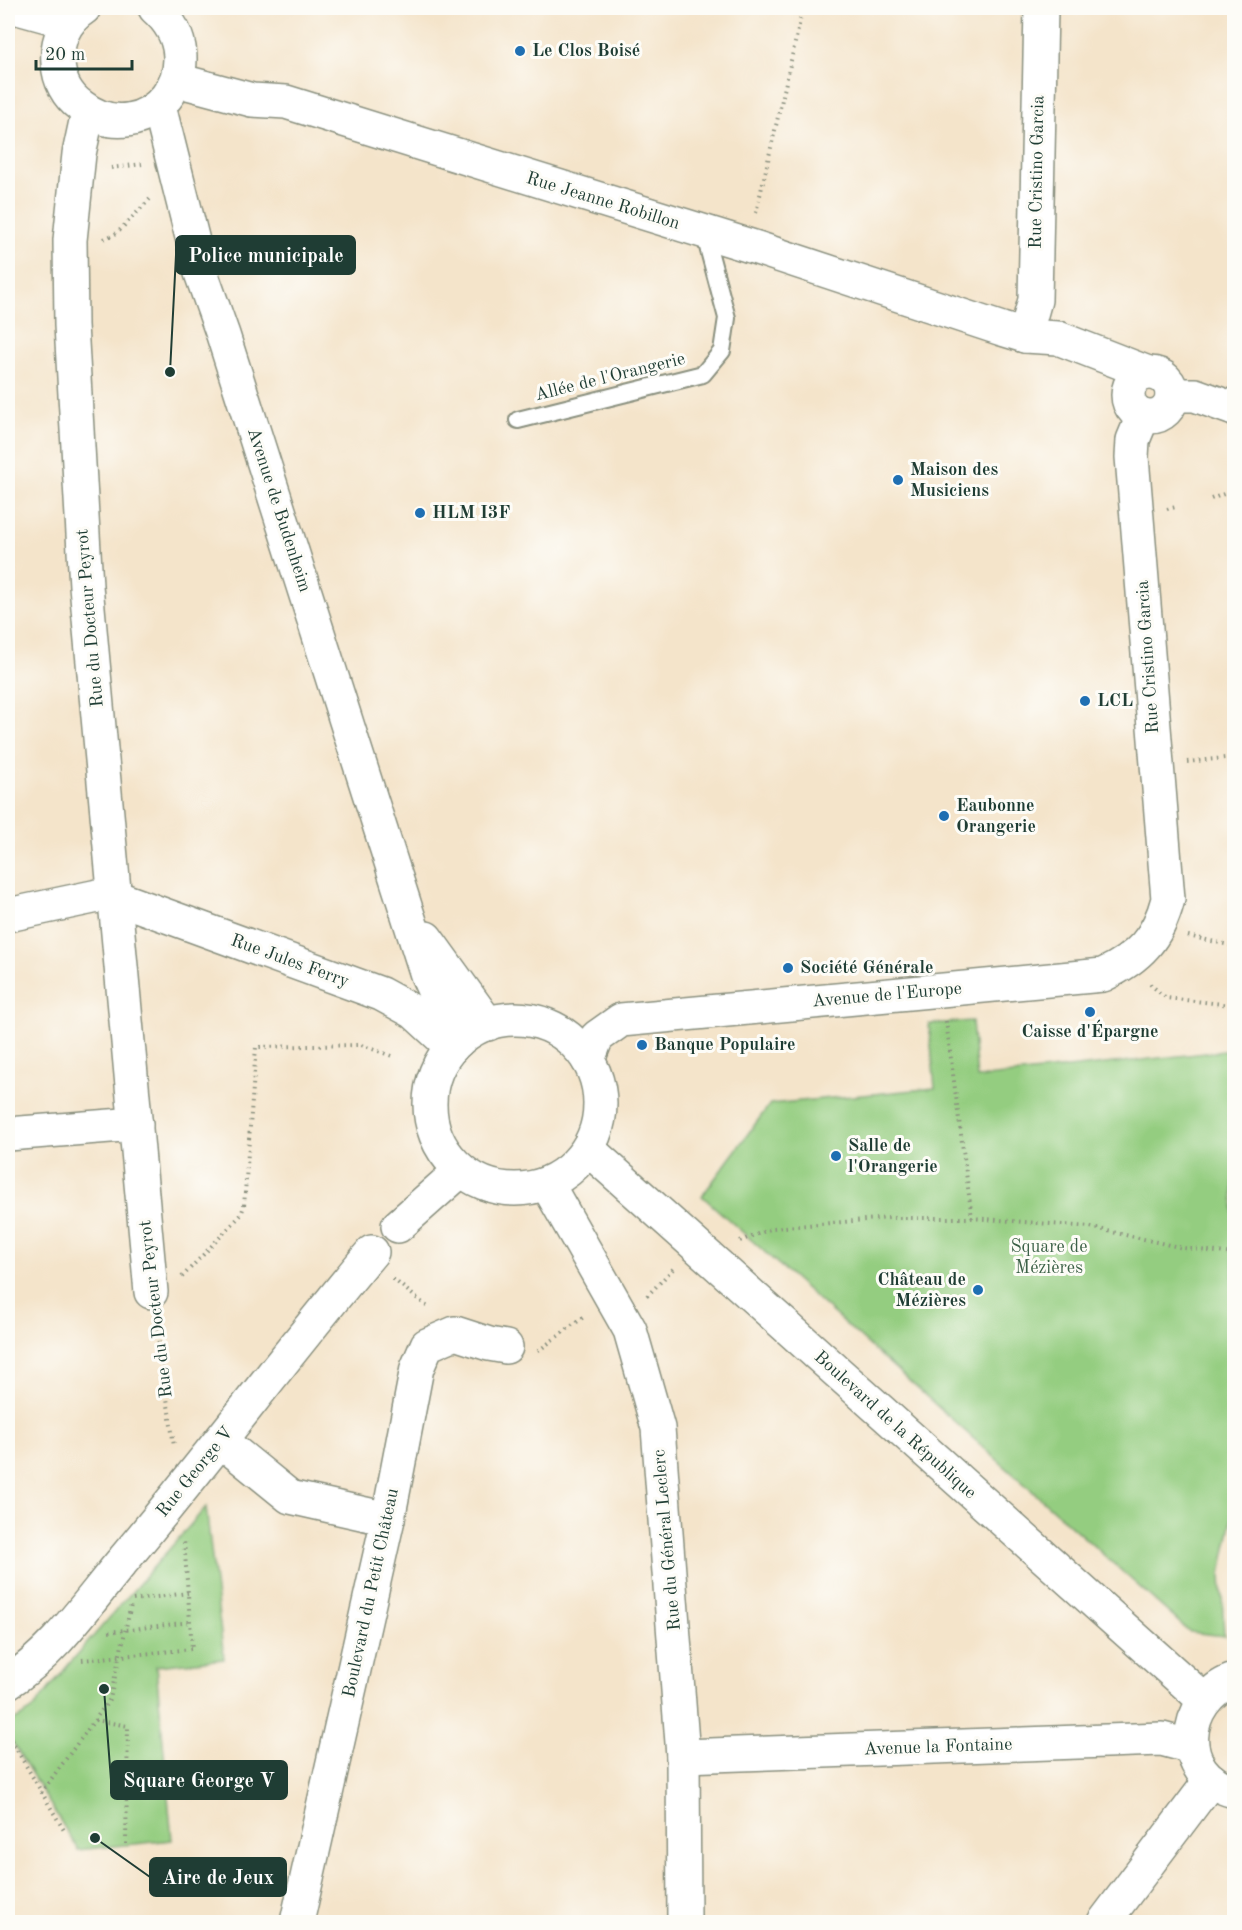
<svg xmlns="http://www.w3.org/2000/svg" width="1242" height="1930" viewBox="0 0 1242 1930" font-family="'Old Standard TT',serif">
	<style>
		.green { fill: #94cd80; stroke: #5a855a; stroke-width: 1.5 }
		.lines { fill: none; stroke-linecap: round; stroke-linejoin: round }
		.service-casing { stroke: #8a907f; stroke-width: 20 }
		.minor-casing { stroke: #8a907f; stroke-width: 36 }
		.tertiary-casing { stroke: #8a907f; stroke-width: 36 }
		.secondary-casing { stroke: #8a907f; stroke-width: 36 }
		.path { stroke: #8a907f; stroke-width: 4; stroke-dasharray: 1.5 4.5; stroke-linecap: butt }
		.service { stroke: #fff; stroke-width: 16 }
		.minor { stroke: #fff; stroke-width: 33 }
		.tertiary { stroke: #fff; stroke-width: 33 }
		.secondary { stroke: #fff; stroke-width: 33 }
		.poi-dot { fill: #1f6fb2; stroke: #fdfcf7; stroke-width: 2 }
		.labels { text-anchor: middle; dominant-baseline: central; stroke-width: 6; stroke-linejoin: round; paint-order: stroke }
		.poi-label { font-size: 18px; font-weight: bold; fill: #1f3d34; stroke: #fdfcf7; text-anchor: start }
		.street-label { font-size: 18px; fill: #1f3d34; stroke: #fdfcf7 }
		.park-label { font-size: 18px; fill: #3c6147; stroke: #fdfcf7 }
		.leader { fill: none; stroke: #1f3d34; stroke-width: 2 }
		.callout-dot { fill: #1f3d34; stroke: #fdfcf7; stroke-width: 2 }
		.callout { fill: #1f3d34; stroke: #1f3d34; stroke-width: 2 }
		.callout-label { font-size: 20px; text-anchor: middle; font-weight: bold; fill: #fff }
	</style>
	<rect width="100%" height="100%" fill="#fdfcf7"/>
	<filter id="ink" filterUnits="userSpaceOnUse"><feTurbulence type="fractalNoise" baseFrequency=".0167" numOctaves="2"/><feDisplacementMap in="SourceGraphic" scale="12" xChannelSelector="R" yChannelSelector="G"/><feConvolveMatrix kernelMatrix="1 2 1 2 8 2 1 2 1" color-interpolation-filters="sRGB"/></filter>
	<filter id="wash" filterUnits="userSpaceOnUse"><feTurbulence type="fractalNoise" baseFrequency=".008" numOctaves="4" result="noise"/><feDisplacementMap in="SourceGraphic" scale="24" xChannelSelector="R" yChannelSelector="G"/><feGaussianBlur stdDeviation="1.35" result="paint"/><feColorMatrix in="noise" values="0 0 0 0 0 0 0 0 0 0 0 0 0 0 0 0 0 1.4 0 .05"/><feComposite in="paint" operator="in"/></filter>
	<g filter="url(#wash)">
		<rect width="100%" height="100%" fill="#f4e4ca"/>
		<!-- green -->
		<g class="green">
			<path d="M972,1021l5,57 256,-28 1,459 -13,64 3,63 -34,-4 -488,-436 68,-92 165,-16 -6,-64z"/>
			<path d="M206,1507l18,152 -68,7 16,174 -94,10 -70,-115v-11l23,-13 38,-47z"/>
		</g>
	</g>
	<g filter="url(#ink)">
		<g class="lines">
			<defs>
				<path id="service" d="M518,420l185,-46 19,-23 5,-33 -23,-86"/>
				<g id="minor">
					<path d="M88,112l-9,42 -9,86 1,85 15,261 65,706"/>
					<path d="M1025,336l10,-36 6,-292"/>
					<path d="M8,915l90,-19 17,1 266,97 33,18 38,35"/>
					<path d="M8,1134l128,-10"/>
					<path d="M398,1226l63,-56"/>
					<path d="M221,1441l69,56 98,22"/>
					<path d="M8,1682c45,-28 78,-77 112,-118 86,-102 166,-210 252,-312"/>
					<path d="M683,1756l479,-17 30,8"/>
					<path d="M297,1922l91,-403 29,-151 10,-23 28,-12 34,11 17,3"/>
				</g>
				<g id="tertiary">
					<path d="M18,8l29,8 24,3"/>
					<path d="M177,80l75,20 34,2 471,146 245,81 23,7 33,2 90,35"/>
					<circle cx="1150" cy="395" r="22"/>
					<path d="M1172,395h23l39,14"/>
					<path d="M588,1060l9,-23 24,-17 482,-45c36,-17 55,-37 65,-76l-36,-442 1,-17 10,-24"/>
					<path d="M588,1149l616,551"/>
					<path d="M1234,1680c-54,20 -59,96 0,111"/>
					<path d="M1104,1922l107,-142"/>
				</g>
				<g id="secondary">
					<path d="M84,8c-19,12 -28,33 -26,55 1,17 9,33 23,43 64,50 139,-41 74,-98"/>
					<path d="M159,106l42,167 22,62 204,640 30,67"/>
					<path d="M426,938l62,86"/>
					<circle cx="515" cy="1104" r="85"/>
					<path d="M547,1184l83,146 28,98 25,328 1,166"/>
				</g>
			</defs>
			<!-- service casing -->
			<use href="#service" class="service-casing"/>
			<!-- minor casing -->
			<use href="#minor" class="minor-casing"/>
			<!-- tertiary casing -->
			<use href="#tertiary" class="tertiary-casing"/>
			<!-- secondary casing -->
			<use href="#secondary" class="secondary-casing"/>
			<!-- path -->
			<g class="path">
				<path d="M111,168l31,-4"/>
				<path d="M756,213l47,-205"/>
				<path d="M104,239l13,-6 33,-34"/>
				<path d="M1211,499l23,-9"/>
				<path d="M1167,509l9,-2"/>
				<path d="M1187,762l47,-5"/>
				<path d="M1188,936l46,10"/>
				<path d="M1150,984l16,14 66,7 2,16"/>
				<path d="M946,1021l26,197"/>
				<path d="M740,1241l33,-13 116,-10h83l118,9 93,21 51,6"/>
				<path d="M182,1277l59,-62 3,-9 12,-159 105,-2 31,11"/>
				<path d="M393,1279l36,29"/>
				<path d="M647,1296l26,-27"/>
				<path d="M156,1323l18,123"/>
				<path d="M538,1351l47,-35"/>
				<path d="M133,1600l55,-7"/>
				<path d="M109,1632l81,-10"/>
				<path d="M82,1660l110,-11 -8,-109"/>
				<path d="M95,1720l33,6 -2,118"/>
				<path d="M8,1735l57,97"/>
				<path d="M41,1793l69,-94 21,-94"/>
			</g>
			<!-- service -->
			<use href="#service" class="service"/>
			<!-- minor -->
			<use href="#minor" class="minor"/>
			<!-- tertiary -->
			<use href="#tertiary" class="tertiary"/>
			<!-- secondary -->
			<use href="#secondary" class="secondary"/>
		</g>
	</g>
	<!-- markers -->
	<g class="poi-dot">
		<circle cx="520" cy="51" r="6"/>
		<circle cx="898" cy="480" r="6"/>
		<circle cx="420" cy="513" r="6"/>
		<circle cx="1085" cy="701" r="6"/>
		<circle cx="944" cy="816" r="6"/>
		<circle cx="788" cy="968" r="6"/>
		<circle cx="1090" cy="1012" r="6"/>
		<circle cx="642" cy="1045" r="6"/>
		<circle cx="836" cy="1156" r="6"/>
		<circle cx="978" cy="1290" r="6"/>
	</g>
	<g class="labels">
		<!-- poi labels -->
		<g class="poi-label">
			<text x="532" y="51">Le Clos Boisé</text>
			<text x="910" y="470">Maison des<tspan x="910" dy="21">Musiciens</tspan></text>
			<text x="432" y="513">HLM I3F</text>
			<text x="1097" y="701">LCL</text>
			<text x="956" y="806">Eaubonne<tspan x="956" dy="21">Orangerie</tspan></text>
			<text x="800" y="968">Société Générale</text>
			<text x="1090" y="1032" text-anchor="middle">Caisse d'Épargne</text>
			<text x="654" y="1045">Banque Populaire</text>
			<text x="848" y="1146">Salle de<tspan x="848" dy="21">l'Orangerie</tspan></text>
			<text x="966" y="1280" text-anchor="end">Château de<tspan x="966" dy="21">Mézières</tspan></text>
		</g>
		<!-- street labels -->
		<g class="street-label">
			<text transform="translate(1037 172) rotate(-89)">Rue Cristino Garcia</text>
			<text transform="translate(603 201) rotate(17)">Rue Jeanne Robillon</text>
			<text transform="translate(610 377) rotate(-14)">Allée de l'Orangerie</text>
			<text transform="translate(279 510) rotate(72)">Avenue de Budenheim</text>
			<text transform="translate(90 618) rotate(-95)">Rue du Docteur Peyrot</text>
			<text transform="translate(1148 657) rotate(-94)">Rue Cristino Garcia</text>
			<text transform="translate(290 961) rotate(20)">Rue Jules Ferry</text>
			<text transform="translate(887 995) rotate(-5)">Avenue de l'Europe</text>
			<text transform="translate(156 1309) rotate(-97)">Rue du Docteur Peyrot</text>
			<text transform="translate(895 1425) rotate(42)">Boulevard de la République</text>
			<text transform="translate(195 1472) rotate(-51)">Rue George V</text>
			<text transform="translate(667 1540) rotate(-95)">Rue du Général Leclerc</text>
			<text transform="translate(371 1593) rotate(-78)">Boulevard du Petit Château</text>
			<text transform="translate(938 1747) rotate(-2)">Avenue la Fontaine</text>
		</g>
		<!-- park labels -->
		<g class="park-label">
			<text x="1049" y="1247">Square de<tspan x="1049" dy="21">Mézières</tspan></text>
		</g>
	</g>
	<!-- callouts -->
	<path class="leader" d="M170 372L176 255M104 1689L111 1780M95 1838L150 1877"/>
	<g class="callout-dot">
		<circle cx="170" cy="372" r="6"/>
		<circle cx="104" cy="1689" r="6"/>
		<circle cx="95" cy="1838" r="6"/>
	</g>
	<g class="callout">
		<rect x="176" y="236" width="179" height="38" rx="6"/>
		<rect x="111" y="1761" width="176" height="38" rx="6"/>
		<rect x="150" y="1858" width="136" height="38" rx="6"/>
	</g>
	<g class="callout-label">
		<text x="266" y="262">Police municipale</text>
		<text x="199" y="1787">Square George V</text>
		<text x="218" y="1884">Aire de Jeux</text>
	</g>
	<!-- margin -->
	<rect width="1242" height="1930" fill="none" stroke="#fdfcf7" stroke-width="30"/>
	<!-- scale -->
	<path d="M36 60v9h96v-9" fill="none" stroke="#1f3d34" stroke-width="3"/>
	<text x="45" y="60" font-size="18" fill="#1f3d34" stroke="#fdfcf7" stroke-width="4.5" paint-order="stroke">20 m</text>
</svg>
